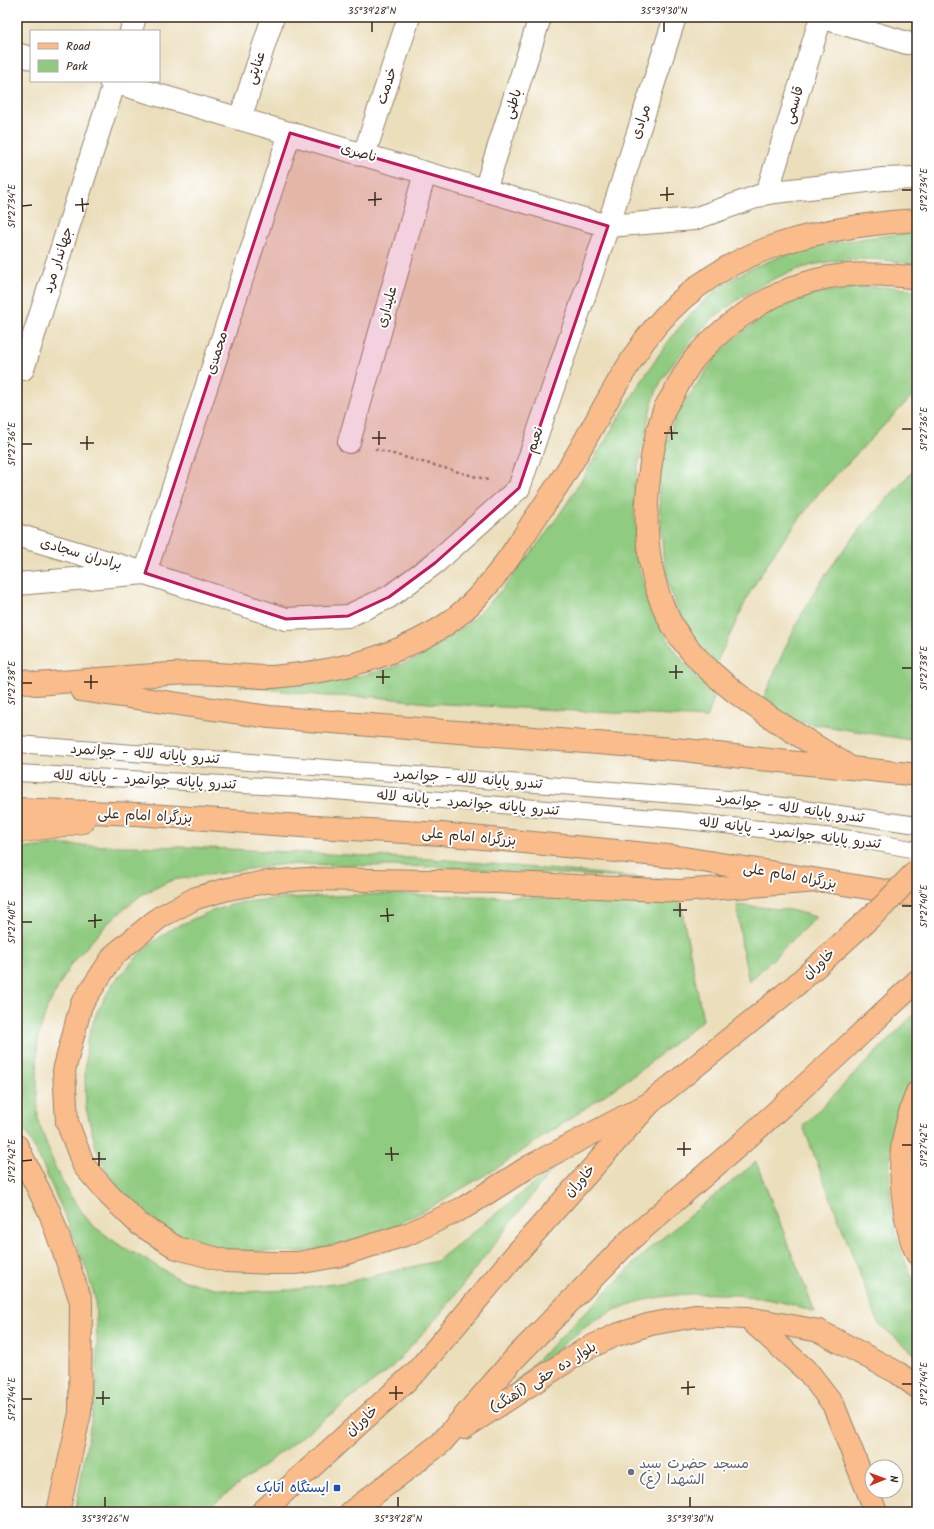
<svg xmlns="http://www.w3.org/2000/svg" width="934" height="1529" viewBox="0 0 934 1529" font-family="Kalam,'Playpen Sans Arabic',sans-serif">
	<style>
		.green { fill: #8fcb80; stroke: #657a4f }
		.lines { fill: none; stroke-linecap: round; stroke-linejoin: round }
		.lane-casing { stroke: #93846c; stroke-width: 18 }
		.street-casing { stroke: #93846c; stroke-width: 24 }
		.primary-casing { stroke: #93846c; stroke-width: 24 }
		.highway-casing { stroke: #93846c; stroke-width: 24 }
		.path { stroke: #93846c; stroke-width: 2.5; stroke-dasharray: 3 3; stroke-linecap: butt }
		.lane { stroke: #fff; stroke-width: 16 }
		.street { stroke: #fff; stroke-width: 22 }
		.primary { stroke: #fabc8b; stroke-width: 22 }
		.highway { stroke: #fabc8b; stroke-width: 22 }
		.primary-bridge-casing { stroke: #93846c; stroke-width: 24; stroke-linecap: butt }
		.primary-bridge { stroke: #fabc8b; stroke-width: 22 }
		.marked { fill: #c2185b; fill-opacity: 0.2; stroke: #c2185b; stroke-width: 3; stroke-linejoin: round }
		.ticks { fill: none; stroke: #3b2a1e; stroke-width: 1.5 }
		.worship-dot { fill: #6b7280; stroke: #fff; stroke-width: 1.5 }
		.transit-dot { fill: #1a4fb4; stroke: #fff; stroke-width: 1.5 }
		.labels { text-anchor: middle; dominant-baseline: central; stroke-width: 4; stroke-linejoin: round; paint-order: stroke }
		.street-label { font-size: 14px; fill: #3b2a1e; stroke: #fff }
		.worship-label { font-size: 14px; fill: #5b616d; stroke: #fff; text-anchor: start }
		.transit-label { font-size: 14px; fill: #164399; stroke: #fff; text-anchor: end }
		.neatline { fill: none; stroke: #3b2a1e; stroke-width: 1.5 }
		.ticks-label { font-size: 10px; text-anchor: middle; fill: #3b2a1e }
	</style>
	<rect width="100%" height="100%" fill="#fff"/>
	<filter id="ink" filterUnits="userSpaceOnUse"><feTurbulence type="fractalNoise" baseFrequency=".025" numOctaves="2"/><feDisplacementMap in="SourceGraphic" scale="8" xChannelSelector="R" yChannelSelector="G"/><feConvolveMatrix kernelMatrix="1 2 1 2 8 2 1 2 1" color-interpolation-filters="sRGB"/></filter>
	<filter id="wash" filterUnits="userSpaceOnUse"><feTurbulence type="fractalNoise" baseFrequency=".012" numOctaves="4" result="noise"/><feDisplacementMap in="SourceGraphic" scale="16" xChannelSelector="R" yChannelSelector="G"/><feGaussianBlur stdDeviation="0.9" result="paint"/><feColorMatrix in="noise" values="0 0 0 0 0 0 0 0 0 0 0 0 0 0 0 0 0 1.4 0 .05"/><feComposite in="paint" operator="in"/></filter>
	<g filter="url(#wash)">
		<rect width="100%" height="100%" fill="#ebdebb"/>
		<!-- green -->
		<g class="green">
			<path d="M917,233v32c-66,-13 -119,-5 -175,32 -23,15 -43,32 -59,54 -10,13 -21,26 -27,41 -7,17 -9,38 -14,56 -2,12 -6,25 -7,38 -2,16 0,32 1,48 0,9 0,18 1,26 7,31 20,63 37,89 11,17 27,31 41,46l-8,23 -279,-15 -52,-6 -50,-1 -87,-10c63,-3 122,-3 181,-29 7,-4 14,-10 21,-15 10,-7 20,-13 29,-21 19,-16 37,-37 53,-58 16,-20 32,-41 46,-63 22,-35 42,-70 64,-105 33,-53 66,-104 126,-130 50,-21 104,-28 158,-32z"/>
			<path d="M861,287h30l26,3v101l-99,103 -44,59 -24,39 -34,72 -21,-25 -13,-20 -12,-30 -7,-34 -4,-61 2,-33 15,-46 42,-61 21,-19 33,-25 33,-15z"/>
			<path d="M917,467v274l-160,-26c17,-42 34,-85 58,-124 28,-45 65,-86 102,-124z"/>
			<path d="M56,845l132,2 260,13 231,21 -241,-14 -153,-3 -113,16 -31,15 -32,27 -38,42 -23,42 -10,31 -1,40 1,44 19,51 18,31 17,22 26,19 63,36 29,7 29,5 51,-2 57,-8 90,-21 116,-93 -112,145 -51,56 -187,143h-128l18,-102 4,-36v-35l-2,-41 -8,-27 -21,-53 -23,-52 -26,-52v-265z"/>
			<path d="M381,894l299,7 23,119 -66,53 -137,93 -71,42 -46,24 -35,10 -46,10 -68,-1 -50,-12 -32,-17 -30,-28 -14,-20 -12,-26 -10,-40 -1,-34 2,-33 10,-29 16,-29 32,-35 26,-19 38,-17 33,-10 45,-4z"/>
			<path d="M737,905l53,5 26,7 -67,65 -7,-35z"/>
			<path d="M917,1011c0,17 2,36 0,52 -1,11 -14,30 -18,42 -16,53 -12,133 18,181v70l-38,-32 -76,-198z"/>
			<path d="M917,1137v79c-7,-22 -4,-56 0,-79z"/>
			<path d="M756,1162l59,150c-59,-22 -154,-28 -210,3 -17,9 -30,20 -45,32 -17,14 -34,28 -52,42l142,-141z"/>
		</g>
	</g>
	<g filter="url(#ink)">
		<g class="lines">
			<defs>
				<g id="lane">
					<path d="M17,744l724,56 176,25"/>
					<path d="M17,773l282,15 379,32 183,20 56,10"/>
				</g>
				<g id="street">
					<path d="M821,17l86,26"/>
					<path d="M131,31l4,-14"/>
					<path d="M17,54l14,4"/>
					<path d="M110,81l498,145 86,-7 73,-26 116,-14 34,-1"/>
					<path d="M240,119l33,-102"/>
					<path d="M364,155l45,-138"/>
					<path d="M485,190l55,-173"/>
					<path d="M767,193l54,-176"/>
					<path d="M23,369l92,-288"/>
					<path d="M349,442l76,-269"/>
					<path d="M17,535l128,38 145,-440"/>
					<path d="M17,584l128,-11 141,46 62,-3 41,-19 46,-34 84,-75 89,-262 67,-209"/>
				</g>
				<g id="primary">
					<path d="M748,1318l61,55 24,31 43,108"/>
					<path d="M464,1428l120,-78 32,-15 35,-11 44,-8 53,2 71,13 79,42 19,14"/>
					<path d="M262,1512l155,-141 98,-116 135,-152 146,-118"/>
					<path d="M351,1512l90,-69 74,-85 115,-118 114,-99 91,-83 82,-77"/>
				</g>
				<g id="highway">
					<path d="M17,679l18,5c53,-4 105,-9 157,-11 27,0 54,4 81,4 9,-1 18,-2 27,-3 49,-6 91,-18 134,-42 43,-24 74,-71 100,-112 13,-19 27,-39 39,-59 24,-40 44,-82 72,-121 66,-90 167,-113 272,-120"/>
					<path d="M81,690l188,27 417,33c77,11 154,16 231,25"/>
					<path d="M848,766c-58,-37 -145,-83 -178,-145 -21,-40 -26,-88 -22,-133 2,-24 7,-52 15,-75 2,-7 7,-13 11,-20 6,-12 13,-25 21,-35 32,-38 87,-73 135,-81 30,-5 58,-3 87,1"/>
					<path d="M17,809l119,5 179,13 126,7 237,23 239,39"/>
					<path d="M17,832l66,-10"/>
					<path d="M917,1092c-6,16 -11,33 -14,50 -5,30 1,85 14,112"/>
					<path d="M650,1103l-120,63 -65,41 -57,27 -71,22 -40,7h-26l-45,-2 -49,-13 -38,-24 -30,-29 -25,-29 -17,-44 -3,-51 17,-66 33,-50 46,-38 36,-19 32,-9 38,-7 40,-3 189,3 184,9 141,-10"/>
					<path d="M17,1146l33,67 31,88 -1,112 -22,99"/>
				</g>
			</defs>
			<!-- lane casing -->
			<use href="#lane" class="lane-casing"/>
			<!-- street casing -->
			<use href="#street" class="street-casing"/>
			<!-- primary casing -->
			<use href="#primary" class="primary-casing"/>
			<!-- highway casing -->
			<use href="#highway" class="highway-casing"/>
			<!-- path -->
			<path class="path" d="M375,449l113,31"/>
			<!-- lane -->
			<use href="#lane" class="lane"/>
			<!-- street -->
			<use href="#street" class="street"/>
			<!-- primary -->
			<use href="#primary" class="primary"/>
			<!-- highway -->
			<use href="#highway" class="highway"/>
			<defs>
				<path id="primary-bridge" d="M796,985l88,-80 33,-35"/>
			</defs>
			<!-- primary-bridge casing -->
			<use href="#primary-bridge" class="primary-bridge-casing"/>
			<!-- primary-bridge -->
			<use href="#primary-bridge" class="primary-bridge"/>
		</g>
	</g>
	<!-- marked area -->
	<path class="marked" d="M290,133l318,93 -89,262 -84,75 -46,34 -41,19 -62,3 -141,-46z"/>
	<!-- ticks -->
	<path class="ticks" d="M372,22v10M664,22v10M667,187v14M902,190h10M375,192v14M660,195l14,-1M82,198l1,14M368,200l14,-1M75,205l14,-1M22,206l10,-1M671,426l1,14M902,429h10M379,431v14M664,433h14M87,436v14M372,438h14M80,443h14M22,444h10M676,665v14M902,668h10M383,670v14M669,672h14M91,675v14M376,677h14M84,682h14M22,683h10M680,903v14M902,906h10M387,908l1,14M673,910h14M95,914v14M380,916l14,-1M88,921l14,-1M22,922h10M684,1142v14M902,1145h10M391,1147l1,14M677,1149h14M99,1152v14M385,1154h14M92,1159h14M22,1161l10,-1M688,1381v14M902,1384h10M396,1386v14M681,1388l14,-1M103,1391v14M389,1393h14M96,1398h14M22,1399h10M105,1497v10M398,1497v10M690,1497v10"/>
	<!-- markers -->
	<circle class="worship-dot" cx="631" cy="1472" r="4"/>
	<rect class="transit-dot" x="333" y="1484" width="8" height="8" rx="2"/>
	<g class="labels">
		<!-- street labels -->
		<g class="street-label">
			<text transform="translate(256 68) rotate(-72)">عنایتی</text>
			<text transform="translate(387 86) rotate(-72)">خدمت</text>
			<text transform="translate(513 104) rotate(-72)">باطنی</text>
			<text transform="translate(794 105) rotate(-73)">قاسمی</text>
			<text transform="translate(641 122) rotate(-72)">مرادی</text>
			<text transform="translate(359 153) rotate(16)">ناصری</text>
			<text transform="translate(58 260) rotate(-72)">جهاندار مرد</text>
			<text transform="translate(387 307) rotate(-74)">علیداری</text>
			<text transform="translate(217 353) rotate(-72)">محمدی</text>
			<text transform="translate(535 440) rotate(-71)">نعیم</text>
			<text transform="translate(81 554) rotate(16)">برادران سجادی</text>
			<text transform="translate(145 754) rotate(4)">تندرو پایانه لاله - جوانمرد</text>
			<text transform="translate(468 779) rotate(4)">تندرو پایانه لاله - جوانمرد</text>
			<text transform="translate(145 780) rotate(3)">تندرو پایانه جوانمرد - پایانه لاله</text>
			<text transform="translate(468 803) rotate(5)">تندرو پایانه جوانمرد - پایانه لاله</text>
			<text transform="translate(790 808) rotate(8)">تندرو پایانه لاله - جوانمرد</text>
			<text transform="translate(145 816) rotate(3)">بزرگراه امام علی</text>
			<text transform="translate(790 833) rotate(7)">تندرو پایانه جوانمرد - پایانه لاله</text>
			<text transform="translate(469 837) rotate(5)">بزرگراه امام علی</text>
			<text transform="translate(790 876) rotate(10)">بزرگراه امام علی</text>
			<text transform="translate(819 964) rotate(-42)">خاوران</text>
			<text transform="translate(580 1181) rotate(-48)">خاوران</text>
			<text transform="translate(543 1378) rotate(-32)">بلوار ده حقی (آهنگ)</text>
			<text transform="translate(362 1421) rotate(-42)">خاوران</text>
		</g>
		<!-- worship labels -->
		<g class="worship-label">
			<text x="639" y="1464">مسجد حضرت سید<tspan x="639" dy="16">الشهدا (ع)</tspan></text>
		</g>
		<!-- transit labels -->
		<g class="transit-label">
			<text x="329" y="1488">ایستگاه اتابک</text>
		</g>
	</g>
	<!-- margin -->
	<rect width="934" height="1529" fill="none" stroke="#fff" stroke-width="44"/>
	<!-- legend -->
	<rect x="30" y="30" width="130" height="52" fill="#ffffff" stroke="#b1aaa5"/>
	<rect x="38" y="43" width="20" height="6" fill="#fabc8b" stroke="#b1aaa5"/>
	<text x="66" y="50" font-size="12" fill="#3b2a1e">Road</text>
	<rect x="38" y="60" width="20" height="12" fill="#8fcb80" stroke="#b1aaa5"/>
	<text x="66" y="70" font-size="12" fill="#3b2a1e">Park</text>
	<!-- north arrow -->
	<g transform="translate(884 1479) rotate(89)"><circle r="19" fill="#ffffff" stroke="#b1aaa5"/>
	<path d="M0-3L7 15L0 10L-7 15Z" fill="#c8321e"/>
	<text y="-6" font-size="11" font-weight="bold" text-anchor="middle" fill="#3b2a1e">N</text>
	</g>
	<rect x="22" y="22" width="890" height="1485" class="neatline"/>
	<g class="ticks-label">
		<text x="372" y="14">35°39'28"N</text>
		<text x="664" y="14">35°39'30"N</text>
		<text transform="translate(923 190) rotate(-90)" y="4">51°27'34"E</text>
		<text transform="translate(11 206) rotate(-90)" y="4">51°27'34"E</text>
		<text transform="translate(923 429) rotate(-90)" y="4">51°27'36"E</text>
		<text transform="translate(11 444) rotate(-90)" y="4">51°27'36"E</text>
		<text transform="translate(923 668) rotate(-90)" y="4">51°27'38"E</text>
		<text transform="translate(11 683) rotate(-90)" y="4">51°27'38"E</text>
		<text transform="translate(923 906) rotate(-90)" y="4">51°27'40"E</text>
		<text transform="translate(11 922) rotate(-90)" y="4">51°27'40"E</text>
		<text transform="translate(923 1145) rotate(-90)" y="4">51°27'42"E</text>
		<text transform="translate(11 1161) rotate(-90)" y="4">51°27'42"E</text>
		<text transform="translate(923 1384) rotate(-90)" y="4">51°27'44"E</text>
		<text transform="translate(11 1399) rotate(-90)" y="4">51°27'44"E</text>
		<text x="105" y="1522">35°39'26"N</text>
		<text x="398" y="1522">35°39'28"N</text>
		<text x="690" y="1522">35°39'30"N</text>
	</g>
</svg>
